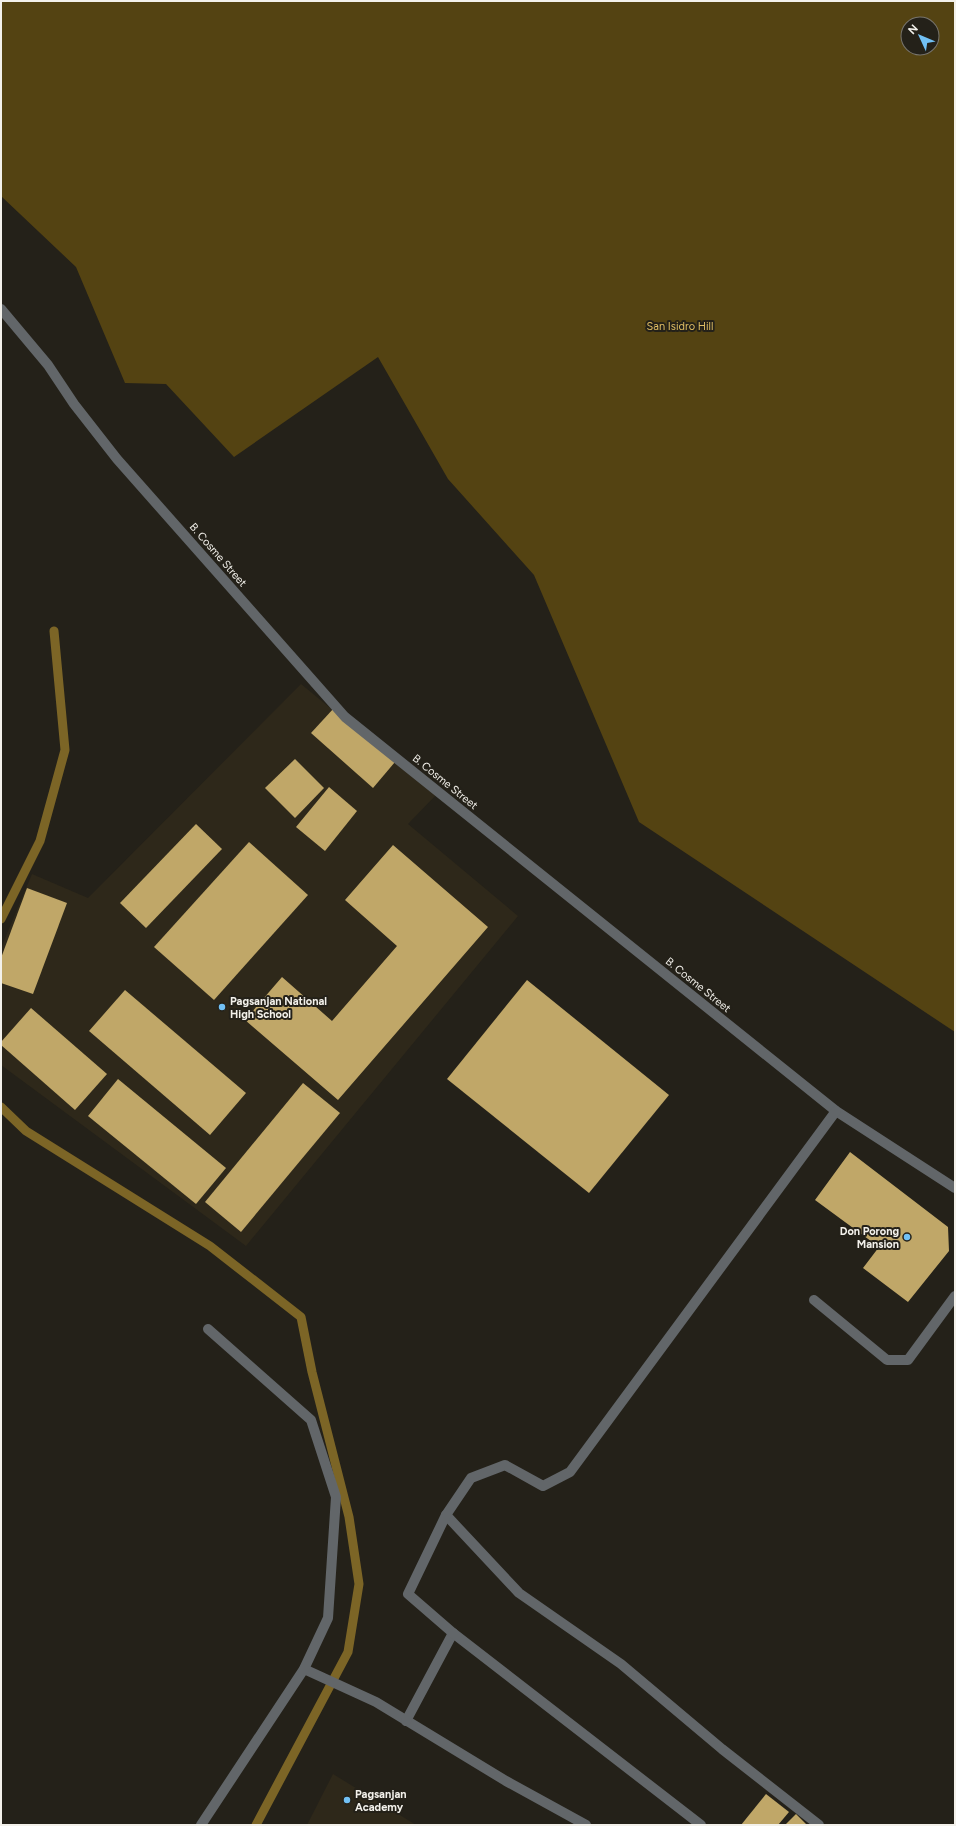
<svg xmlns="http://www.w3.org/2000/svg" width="956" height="1826" viewBox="0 0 956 1826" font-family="Figtree,sans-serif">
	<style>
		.built { fill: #2e281a }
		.forest { fill: #544312; fill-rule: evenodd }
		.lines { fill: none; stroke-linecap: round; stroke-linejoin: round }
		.stream { stroke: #7c6526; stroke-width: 9 }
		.building { fill: #c0a768 }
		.service { stroke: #626669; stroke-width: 10 }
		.minor { stroke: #626669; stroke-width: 10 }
		.poi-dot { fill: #72c1f5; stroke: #242119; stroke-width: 1.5 }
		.labels { text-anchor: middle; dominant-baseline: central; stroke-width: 4; stroke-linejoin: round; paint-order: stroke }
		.park-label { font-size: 11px; fill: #dfbd63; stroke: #242119 }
		.street-label { font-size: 11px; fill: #f3f1eb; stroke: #242119 }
		.poi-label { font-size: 11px; font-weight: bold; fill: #f3f1eb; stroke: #242119; text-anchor: start }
	</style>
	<rect width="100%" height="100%" fill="#242119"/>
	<!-- built -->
	<g class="built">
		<path d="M301,684l135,111 -28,29 110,92 -272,330 -245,-181v-117l31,-74 56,24z"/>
		<path d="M333,1774l83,51h-109z"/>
	</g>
	<!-- forest -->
	<path class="forest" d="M1,1h954v1031l-316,-210 -105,-247 -86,-96 -70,-122 -144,100 -68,-73 -41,-1 -49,-116 -75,-71zM908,24h24v24h-24z"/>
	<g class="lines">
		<!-- stream -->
		<g class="stream">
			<path d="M1,919l39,-78 25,-91 -11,-119"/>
			<path d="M1,1107l25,24 184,115 91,71 11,55 37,145 10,67 -11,68 -92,173"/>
		</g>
	</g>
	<!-- building -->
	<g class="building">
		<path d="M334,708l61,54 -22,26 -62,-55z"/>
		<path d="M295,759l29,29 -29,30 -30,-30z"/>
		<path d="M329,787l28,24 -32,40 -29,-24z"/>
		<path d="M196,824l26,25 -76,79 -26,-25z"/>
		<path d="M249,842l59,53 -94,105 -60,-53z"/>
		<path d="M393,845l95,82 -150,173 -93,-80 37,-43 50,44 65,-75 -52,-46z"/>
		<path d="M27,888l40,15 -34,91 -32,-11v-25z"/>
		<path d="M527,980l142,115 -80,98 -142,-114z"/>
		<path d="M125,990l121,103 -36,42 -121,-104z"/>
		<path d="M31,1008l76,66 -32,36 -74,-65v-3z"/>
		<path d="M118,1079l108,89 -30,36 -108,-88z"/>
		<path d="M303,1083l37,30 -99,119 -36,-30z"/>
		<path d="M850,1152l98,75 1,24 -41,51 -45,-34 16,-21 -64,-47z"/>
		<path d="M766,1794l23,18 -11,13h-37z"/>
		<path d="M796,1814l11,11h-22z"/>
	</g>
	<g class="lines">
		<!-- service -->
		<path class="service" d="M814,1300l73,60h21l47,-64"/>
		<!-- minor -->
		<g class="minor">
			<path d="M1,309l47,56 26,39 43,55 228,258 491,394 119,77"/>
			<path d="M446,1515l73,78 102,71 101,85 97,76"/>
			<path d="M304,1669l72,33 130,79 80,44"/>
			<path d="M406,1721l47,-88"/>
			<path d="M201,1825l103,-156 24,-51 8,-121 -25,-77 -103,-91"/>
			<path d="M701,1825l-248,-192 -45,-39 38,-79 25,-37 34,-13 38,21 27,-14 266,-361"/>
		</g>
	</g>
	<!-- markers -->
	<g class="poi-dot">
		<circle cx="222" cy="1007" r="4"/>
		<circle cx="907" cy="1237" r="4"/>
		<circle cx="347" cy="1800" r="4"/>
	</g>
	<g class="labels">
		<!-- park labels -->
		<g class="park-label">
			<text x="680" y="326">San Isidro Hill</text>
		</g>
		<!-- street labels -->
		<g class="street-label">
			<text transform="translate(218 555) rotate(49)">B. Cosme Street</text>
			<text transform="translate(445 782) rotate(39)">B. Cosme Street</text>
			<text transform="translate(698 985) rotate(39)">B. Cosme Street</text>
		</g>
		<!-- poi labels -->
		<g class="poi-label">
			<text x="230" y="1001">Pagsanjan National<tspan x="230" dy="13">High School</tspan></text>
			<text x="899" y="1231" text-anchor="end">Don Porong<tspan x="899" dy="13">Mansion</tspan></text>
			<text x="355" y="1794">Pagsanjan<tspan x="355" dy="13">Academy</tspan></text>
		</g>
	</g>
	<!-- border -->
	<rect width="956" height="1826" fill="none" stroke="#f3f1eb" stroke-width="4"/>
	<!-- north arrow -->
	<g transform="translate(920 36) rotate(314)"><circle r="19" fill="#242119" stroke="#77746d"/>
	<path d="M0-3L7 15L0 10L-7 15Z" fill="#72c1f5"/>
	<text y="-6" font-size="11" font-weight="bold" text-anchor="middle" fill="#f3f1eb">N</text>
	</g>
</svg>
